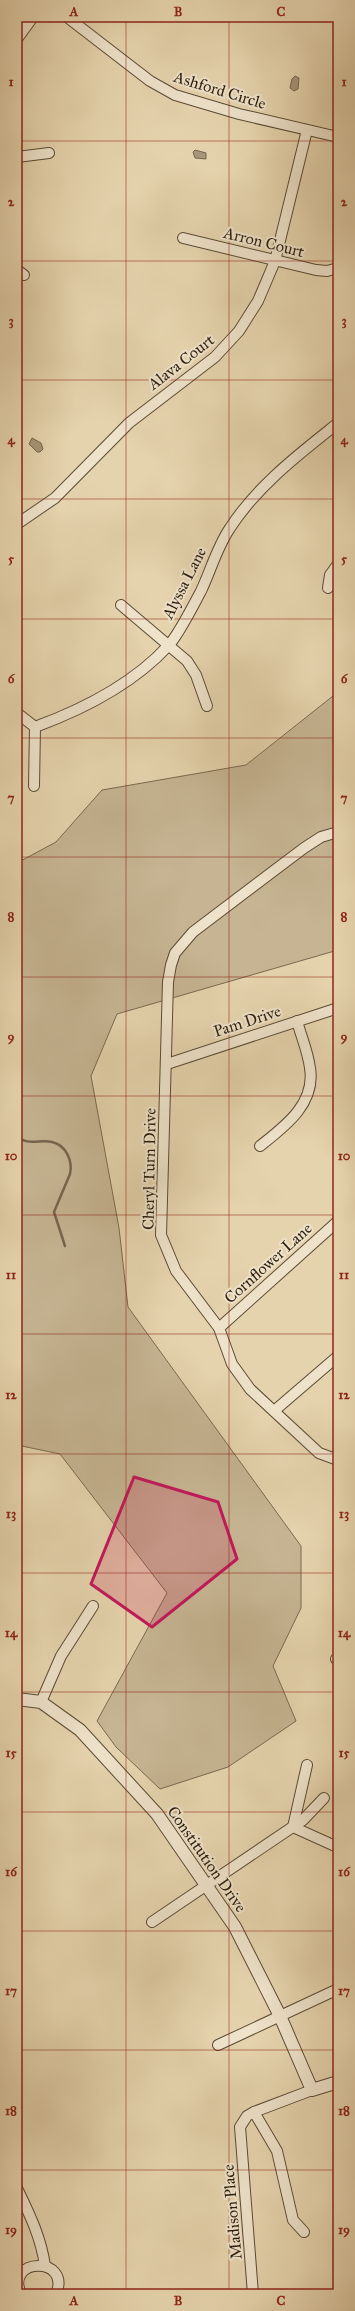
<svg xmlns="http://www.w3.org/2000/svg" width="355" height="2311" viewBox="0 0 355 2311" font-family="'IM FELL Great Primer',serif">
	<style>
		.green { fill: #c6b492; stroke: #7a6950 }
		.water { fill: #a69577; stroke: #76654d }
		.lines { fill: none; stroke-linecap: round; stroke-linejoin: round }
		.stream { stroke: #76654d; stroke-width: 2.5 }
		.minor-casing { stroke: #5b4b35; stroke-width: 12 }
		.tertiary-casing { stroke: #5b4b35; stroke-width: 14 }
		.minor { stroke: #eee2ca; stroke-width: 10 }
		.tertiary { stroke: #eee2ca; stroke-width: 12 }
		.marked { fill: #c2185b; fill-opacity: 0.2; stroke: #c2185b; stroke-width: 3; stroke-linejoin: round }
		.grid { fill: none; stroke: #8f2418; stroke-width: 1; stroke-opacity: 0.55 }
		.labels { text-anchor: middle; dominant-baseline: central; stroke-width: 4; stroke-linejoin: round; paint-order: stroke }
		.street-label { font-size: 16px; fill: #2d1e0d; stroke: #eee2ca }
		.neatline { fill: none; stroke: #8f2418; stroke-width: 1.5 }
		.grid-label { font-size: 13px; text-anchor: middle; font-weight: bold; fill: #8f2418 }
	</style>
	<rect width="100%" height="100%" fill="#e5d3ad"/>
	<filter id="stains"><feTurbulence type="fractalNoise" baseFrequency=".005" numOctaves="4"/><feColorMatrix values="0 0 0 0 .2 0 0 0 0 .09 0 0 0 0 .02 0 0 0 .5 -.17"/></filter>
	<radialGradient id="worn" r=".72"><stop offset=".6" stop-color="#630" stop-opacity="0"/><stop offset="1" stop-color="#630" stop-opacity=".3"/></radialGradient>
	<!-- green -->
	<path class="green" d="M338,692v258l-221,64 -26,62 28,152 9,79 173,239v62l-28,58 23,55 -68,46 -68,22 -44,-42 -19,-26 70,-128 -107,-139 -43,-9v-582l39,-21 46,-52 144,-25z"/>
	<!-- water -->
	<g class="water">
		<path d="M295,76l4,2 -1,11 -4,2 -4,-3 2,-9z"/>
		<path d="M195,150l11,3v6l-11,-1 -2,-6z"/>
		<path d="M32,438l9,5 2,6 -3,3h-3l-8,-8z"/>
	</g>
	<g class="lines">
		<!-- stream -->
		<path class="stream" d="M17,1135c10,12 22,4 35,7 14,3 21,19 18,32l-16,38 11,34"/>
		<defs>
			<g id="minor">
				<path d="M67,17l83,64 25,14 64,19 99,23"/>
				<path d="M17,39l16,-22"/>
				<path d="M17,157l32,-4"/>
				<path d="M183,238l133,32 11,1 11,-3"/>
				<path d="M17,270l7,5"/>
				<path d="M17,524l38,-26 74,-75 86,-66 24,-26 19,-30 17,-40 32,-131"/>
				<path d="M328,588l2,-13 8,-11"/>
				<path d="M121,605l66,56 9,14 11,31"/>
				<path d="M17,713l18,14"/>
				<path d="M35,727c49,-18 98,-43 133,-81 10,-10 26,-42 33,-55 10,-21 16,-44 29,-63 28,-43 68,-73 108,-105"/>
				<path d="M34,786l1,-59"/>
				<path d="M338,832l-17,5 -17,11 -111,84 -18,21 -4,12 -3,17 -7,253 15,36 43,57 13,36 18,25 69,64 19,7"/>
				<path d="M167,1064l171,-56"/>
				<path d="M260,1146c24,-19 56,-42 50,-78 -2,-16 -9,-32 -13,-47"/>
				<path d="M219,1328l119,-107"/>
				<path d="M274,1411l64,-55"/>
				<path d="M336,1659l2,1"/>
				<path d="M41,1702l20,-46 32,-50"/>
				<path d="M293,1827l14,-62"/>
				<path d="M293,1827l42,19"/>
				<path d="M152,1922l151,-102 21,-22"/>
				<path d="M218,2045l120,-56"/>
				<path d="M254,2112l23,39 16,69 11,12"/>
				<path d="M17,2188c12,25 24,49 28,78"/>
				<path d="M21,2294c-17,-37 51,-38 35,0"/>
				<path d="M253,2294l-13,-167 7,-11 7,-4 58,-22"/>
			</g>
			<path id="tertiary" d="M17,1699l24,3 39,28 77,84 78,113 45,89 32,74 26,-8"/>
		</defs>
		<!-- minor casing -->
		<use href="#minor" class="minor-casing"/>
		<!-- tertiary casing -->
		<use href="#tertiary" class="tertiary-casing"/>
		<!-- minor -->
		<use href="#minor" class="minor"/>
		<!-- tertiary -->
		<use href="#tertiary" class="tertiary"/>
	</g>
	<!-- marked area -->
	<path class="marked" d="M134,1477l84,25 19,57 -85,68 -61,-43z"/>
	<!-- grid -->
	<path class="grid" d="M126,17v2277M229,17v2277M17,141h321M17,261h321M17,380h321M17,499h321M17,619h321M17,738h321M17,857h321M17,977h321M17,1096h321M17,1215h321M17,1334h321M17,1454h321M17,1573h321M17,1692h321M17,1812h321M17,1931h321M17,2050h321M17,2170h321"/>
	<g class="labels">
		<!-- street labels -->
		<g class="street-label">
			<text transform="translate(220 90) rotate(17)">Ashford Circle</text>
			<text transform="translate(264 242) rotate(14)">Arron Court</text>
			<text transform="translate(181 362) rotate(-38)">Alava Court</text>
			<text transform="translate(184 583) rotate(-63)">Alyssa Lane</text>
			<text transform="translate(247 1021) rotate(-18)">Pam Drive</text>
			<text transform="translate(149 1169) rotate(-89)">Cheryl Turn Drive</text>
			<text transform="translate(268 1263) rotate(-42)">Cornflower Lane</text>
			<text transform="translate(207 1859) rotate(55)">Constitution Drive</text>
			<text transform="translate(232 2212) rotate(-95)">Madison Place</text>
		</g>
	</g>
	<!-- margin -->
	<rect width="355" height="2311" fill="none" stroke="#e5d3ad" stroke-width="44"/>
	<rect x="22" y="22" width="311" height="2267" class="neatline"/>
	<g class="grid-label">
		<text x="74" y="16">A</text>
		<text x="178" y="16">B</text>
		<text x="281" y="16">C</text>
		<text x="11" y="86">1</text>
		<text x="344" y="86">1</text>
		<text x="11" y="206">2</text>
		<text x="344" y="206">2</text>
		<text x="11" y="325">3</text>
		<text x="344" y="325">3</text>
		<text x="11" y="444">4</text>
		<text x="344" y="444">4</text>
		<text x="11" y="563">5</text>
		<text x="344" y="563">5</text>
		<text x="11" y="683">6</text>
		<text x="344" y="683">6</text>
		<text x="11" y="802">7</text>
		<text x="344" y="802">7</text>
		<text x="11" y="921">8</text>
		<text x="344" y="921">8</text>
		<text x="11" y="1041">9</text>
		<text x="344" y="1041">9</text>
		<text x="11" y="1160">10</text>
		<text x="344" y="1160">10</text>
		<text x="11" y="1279">11</text>
		<text x="344" y="1279">11</text>
		<text x="11" y="1399">12</text>
		<text x="344" y="1399">12</text>
		<text x="11" y="1518">13</text>
		<text x="344" y="1518">13</text>
		<text x="11" y="1637">14</text>
		<text x="344" y="1637">14</text>
		<text x="11" y="1757">15</text>
		<text x="344" y="1757">15</text>
		<text x="11" y="1876">16</text>
		<text x="344" y="1876">16</text>
		<text x="11" y="1995">17</text>
		<text x="344" y="1995">17</text>
		<text x="11" y="2115">18</text>
		<text x="344" y="2115">18</text>
		<text x="11" y="2234">19</text>
		<text x="344" y="2234">19</text>
		<text x="74" y="2305">A</text>
		<text x="178" y="2305">B</text>
		<text x="281" y="2305">C</text>
	</g>
	<rect width="100%" height="100%" filter="url(#stains)"/>
	<rect width="100%" height="100%" fill="url(#worn)"/>
</svg>
